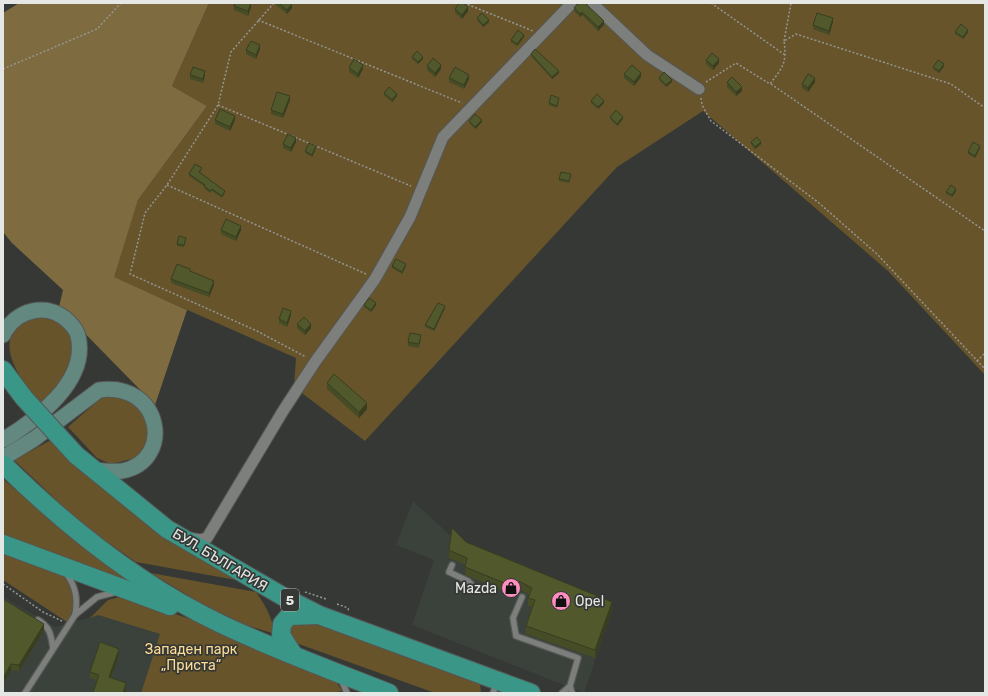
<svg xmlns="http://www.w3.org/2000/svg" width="988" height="696" viewBox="0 0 988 696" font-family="Rubik,sans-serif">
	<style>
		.built { fill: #3a423b }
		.green { fill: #67542b }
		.forest { fill: #7e6b3f }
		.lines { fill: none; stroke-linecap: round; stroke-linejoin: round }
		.service-casing { stroke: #555755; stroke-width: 8 }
		.minor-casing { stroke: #555755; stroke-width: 13 }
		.secondary-casing { stroke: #555755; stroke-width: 17 }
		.trunk-casing { stroke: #555755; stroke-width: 20 }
		.path { stroke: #949694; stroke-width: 1.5; stroke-dasharray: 2 2; stroke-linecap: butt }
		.service { stroke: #7c7f7c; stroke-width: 5.5 }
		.minor { stroke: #7c7f7c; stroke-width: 11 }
		.secondary { stroke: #638880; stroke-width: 15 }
		.trunk { stroke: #3a9687; stroke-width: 18 }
		.trunk-bridge-casing { stroke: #555755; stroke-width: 20; stroke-linecap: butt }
		.trunk-bridge { stroke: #3a9687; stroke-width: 18 }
		.wall { fill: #454c26 }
		.shaded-wall { fill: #383e1f }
		.building { fill: #50582c; stroke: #383e1f }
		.labels { text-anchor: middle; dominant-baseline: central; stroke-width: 3.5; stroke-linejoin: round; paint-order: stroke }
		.shield { fill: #353835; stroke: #b0b2b0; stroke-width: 1 }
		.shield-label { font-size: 13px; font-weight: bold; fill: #e5e7e5 }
		.street-label { font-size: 14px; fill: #e5e7e5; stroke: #353835 }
		.poi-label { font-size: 14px; fill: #e5e7e5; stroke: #353835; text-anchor: end }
		.park-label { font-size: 14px; fill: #fcdc95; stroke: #353835 }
	</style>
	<rect width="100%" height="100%" fill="#353835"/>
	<!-- built -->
	<g class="built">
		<path d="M413,501l53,49 146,60 -28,83 -172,-68 22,-65 -38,-15z"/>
		<path d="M3,597l52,30 43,-12 62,19 -19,59h-138z"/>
	</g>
	<!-- green -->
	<g class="green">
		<path d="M209,3h776v372l-97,-104 -185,-160 -86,56 -252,274 -71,-54 2,-29 -183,-81 25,-77 69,-94 -35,-20z"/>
		<path d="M51,315l24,19 -4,34 -29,36c-16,-17 -42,-49 -29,-73 17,-15 16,-14 38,-16z"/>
		<path d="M111,395l27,7 12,22 -5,26 -9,8 -25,6 -14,-6 -29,-31 33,-29z"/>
		<path d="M53,439l105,91 78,50 -100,-18 -52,-36 -70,-66z"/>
		<path d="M3,479l61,52 96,64 -157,-56z"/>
		<path d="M3,550l56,21c13,13 20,34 8,51l-64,-42z"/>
		<path d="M151,573l105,19c10,14 16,26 19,42l-29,-9 -39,-18z"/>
		<path d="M120,597l77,24 140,62 5,8 -11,2h-190l19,-59 -62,-19 -8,3 18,-18z"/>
		<path d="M300,617l180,67 1,9h-46l-139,-50 -4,-1 -5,-16z"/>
	</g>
	<!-- forest -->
	<path class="forest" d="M19,3h190l-37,83 35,20 -69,94 -24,77 73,33 -32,95 -96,-98 4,-17 -51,-47 -9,-11v-219z"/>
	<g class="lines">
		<defs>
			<g id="service">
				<path d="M452,565l-3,7 19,9 3,3"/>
				<path d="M66,573c10,14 12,26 9,42l22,-18 19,-5"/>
				<path d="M522,597l-9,21 3,18 62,22 -8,28 2,7"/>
				<path d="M38,620c12,7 13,15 15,28"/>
				<path d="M341,679l6,14"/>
				<path d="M25,693l50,-78"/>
				<path d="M493,693l4,-11"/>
				<path d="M562,693l8,-7"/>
			</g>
			<g id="minor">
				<path d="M592,3l55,52 52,34"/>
				<path d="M189,538l11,2 7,-2 76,-127 32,-49 60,-83 35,-62 33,-80 129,-134"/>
			</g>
			<g id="secondary">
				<path d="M3,335c12,-25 44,-34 65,-14 4,4 9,9 10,15 11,45 -42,84 -75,104"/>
				<path d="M3,458l31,-19 65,-49c63,-9 76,71 23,81 -10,1 -19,0 -28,-1"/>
			</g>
			<g id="trunk">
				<path d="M3,370l21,28"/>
				<path d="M76,455l91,74 117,68 35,18 212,78"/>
				<path d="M3,464c63,62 135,120 216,159 54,26 114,48 170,70"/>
				<path d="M3,544l167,62"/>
				<path d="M293,654l-12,-19 1,-11 7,-8 28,-1"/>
			</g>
		</defs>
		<!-- service casing -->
		<use href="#service" class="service-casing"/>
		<!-- minor casing -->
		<use href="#minor" class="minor-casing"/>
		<!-- secondary casing -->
		<use href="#secondary" class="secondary-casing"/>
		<!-- trunk casing -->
		<use href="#trunk" class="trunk-casing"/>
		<!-- path -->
		<g class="path">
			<path d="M274,3l-43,49 -13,53 -51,80 -22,28 -15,61 127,57 49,26"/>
			<path d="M464,3l69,28"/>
			<path d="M711,3l74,52"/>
			<path d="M258,20l204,83"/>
			<path d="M784,41l7,-38"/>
			<path d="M3,69l94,-40 24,-26"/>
			<path d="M706,82l30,-19 34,21c13,-17 17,-21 14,-43l12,-7 155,50 34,24"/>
			<path d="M771,84l214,147"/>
			<path d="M701,98l1,7 9,16 108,82 58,51 108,115"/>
			<path d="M218,105l193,81"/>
			<path d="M167,185l199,89"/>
			<path d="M977,361l8,-8"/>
			<path d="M3,584l40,28 19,9"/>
			<path d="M305,592l21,7"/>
			<path d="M337,604l11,4 1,4"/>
		</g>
		<!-- service -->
		<use href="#service" class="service"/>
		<!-- minor -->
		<use href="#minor" class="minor"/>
		<!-- secondary -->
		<use href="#secondary" class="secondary"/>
		<!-- trunk -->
		<use href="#trunk" class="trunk"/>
		<defs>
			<path id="trunk-bridge" d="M24,398l52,57"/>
		</defs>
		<!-- trunk-bridge casing -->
		<use href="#trunk-bridge" class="trunk-bridge-casing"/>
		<!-- trunk-bridge -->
		<use href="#trunk-bridge" class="trunk-bridge"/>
	</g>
	<!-- wall -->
	<g class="wall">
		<path d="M275,3h16l1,5 -5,6 -12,-10z"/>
		<path d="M234,6l17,1 -3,9 -14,-6z"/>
		<path d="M588,6l16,19 -6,6 -16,-16 -2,2 -6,-6v-3z"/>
		<path d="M455,9l13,2 -6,8 -7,-6z"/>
		<path d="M477,18l12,4 -6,5 -6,-7z"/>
		<path d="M833,22l-4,13 -16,-6v-4z"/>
		<path d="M955,32h13l-5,7 -8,-5z"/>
		<path d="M524,37l-7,9 -6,-4v-2z"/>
		<path d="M260,49l-4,10 -10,-5v-4z"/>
		<path d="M531,54l28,19 -7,6 -21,-23z"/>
		<path d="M412,57l11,2 -5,5 -6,-5z"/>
		<path d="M706,60l13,3 -6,7 -7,-6z"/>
		<path d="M427,66l14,3 -6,8 -8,-7z"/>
		<path d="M944,66l-5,7 -6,-4v-2z"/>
		<path d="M349,68l14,1 -5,9 -9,-6z"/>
		<path d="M624,74l17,3 -7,9 -10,-8z"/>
		<path d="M190,75h15l-2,8 -13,-4z"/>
		<path d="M449,78l20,1 -5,10 -15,-7z"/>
		<path d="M659,78l13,4 -6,5 -7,-7z"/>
		<path d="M727,82l15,9 -6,5 -9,-9z"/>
		<path d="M815,82l-7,10 -6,-4v-4z"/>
		<path d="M384,93l13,3 -5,6 -8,-7z"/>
		<path d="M290,100l-7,18 -12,-4v-4z"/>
		<path d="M559,100l-2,8 -8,-3v-2z"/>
		<path d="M591,101l13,2 -6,6 -7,-6z"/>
		<path d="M610,117l13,2 -6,7 -7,-7z"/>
		<path d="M215,120h20l-5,11 -15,-7z"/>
		<path d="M469,121l13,1 -7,7 -6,-6z"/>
		<path d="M296,142l-5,10 -8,-4v-4z"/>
		<path d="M751,142l10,2 -6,5 -4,-5z"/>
		<path d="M316,148l-4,9 -7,-4v-2z"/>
		<path d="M980,148l-5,10 -7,-4v-2z"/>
		<path d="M202,170l-2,2 25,21 -3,5 -10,-7 -2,2 -6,-5v-2l-15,-10v-2z"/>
		<path d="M571,176l-2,7 -10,-2v-2z"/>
		<path d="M956,191l-4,6 -6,-3v-2z"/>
		<path d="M221,230h20l-5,11 -15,-7z"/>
		<path d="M186,240l-2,7 -7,-1v-2z"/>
		<path d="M392,266h14l-4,8 -10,-6z"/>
		<path d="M190,271l24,14 -5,12 -38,-14v-4z"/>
		<path d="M364,305h12l-5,7 -7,-5z"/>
		<path d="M445,308l-11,23 -9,-4v-2z"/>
		<path d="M291,315l-4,12 -8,-4v-4z"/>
		<path d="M297,324l14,4 -6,7 -8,-7z"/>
		<path d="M421,339l-2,9 -11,-2v-4z"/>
		<path d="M327,383l40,26 -8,9 -32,-29z"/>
		<path d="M466,542l146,68 -17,48 -69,-24v-8l6,-19 -4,-1v-8l2,-3 -11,-6 -2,7 -52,-21 1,-10 -17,-7v-8z"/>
		<path d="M3,599l41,31 -25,41 -8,-1z"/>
		<path d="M119,655l-8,23 15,11 -36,-11v-6z"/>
	</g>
	<!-- shaded-wall -->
	<g class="shaded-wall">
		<path d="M251,3v4l-3,9v-5z"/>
		<path d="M292,4v4l-5,6v-4z"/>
		<path d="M468,7v4l-6,8v-4z"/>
		<path d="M582,12v3l-2,2v-3z"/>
		<path d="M833,18v4l-4,13v-4z"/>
		<path d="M489,20v2l-6,5v-2z"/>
		<path d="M604,21v4l-6,6v-4z"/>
		<path d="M968,30v2l-5,7v-2z"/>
		<path d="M524,35v2l-7,9v-2z"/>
		<path d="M260,45v4l-4,10v-4z"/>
		<path d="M423,57v2l-5,5v-2z"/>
		<path d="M719,59v4l-6,7v-4z"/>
		<path d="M944,64v2l-5,7v-2z"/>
		<path d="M363,65v4l-5,9v-4z"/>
		<path d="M441,65v4l-6,8v-4z"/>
		<path d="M205,71v4l-2,8v-4z"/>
		<path d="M559,71v2l-7,6v-2z"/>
		<path d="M641,73v4l-7,9v-4z"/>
		<path d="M469,75v4l-5,10v-4z"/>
		<path d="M815,78v4l-7,10v-4z"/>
		<path d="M672,80v2l-6,5v-2z"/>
		<path d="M742,87v4l-6,5v-4z"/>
		<path d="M397,94v2l-5,6v-2z"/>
		<path d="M290,96v4l-7,18v-4z"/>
		<path d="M604,101v2l-6,6v-2z"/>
		<path d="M235,116v4l-5,11v-4z"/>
		<path d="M623,117v2l-6,7v-2z"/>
		<path d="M482,120v2l-7,7v-2z"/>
		<path d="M296,138v4l-5,10v-4z"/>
		<path d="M761,142v2l-6,5v-2z"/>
		<path d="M316,146v2l-4,9v-2z"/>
		<path d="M980,146v2l-5,10v-2z"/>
		<path d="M956,189v2l-4,6v-2z"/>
		<path d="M241,226v4l-5,11v-4z"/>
		<path d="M406,264v2l-4,8v-2z"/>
		<path d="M214,281v4l-5,12v-4z"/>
		<path d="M376,303v2l-5,7v-2z"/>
		<path d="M445,306v2l-11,23v-2z"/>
		<path d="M291,311v4l-4,12v-4z"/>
		<path d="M311,324v4l-6,7v-4z"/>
		<path d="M367,403v6l-8,9v-6z"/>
		<path d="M519,581v8l-2,7v-8z"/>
		<path d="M612,602v8l-17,48v-8z"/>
		<path d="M44,624v6l-25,41v-6z"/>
		<path d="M119,649v6l-10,28v-6z"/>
		<path d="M11,664v6l-8,14v-6z"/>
		<path d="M126,683v6l-1,4h-2z"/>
	</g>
	<!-- building -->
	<g class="building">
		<path d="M235,3h16l-3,8 -14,-5z"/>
		<path d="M279,3h12l1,1 -5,6z"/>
		<path d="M459,3h4l5,4 -6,8 -7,-6z"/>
		<path d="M578,3h8l2,3 16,15 -6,6 -16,-15 -2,2 -6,-6z"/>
		<path d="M482,13l7,7 -6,5 -6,-7z"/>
		<path d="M817,13l16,5 -4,13 -16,-6z"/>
		<path d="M961,24l7,6 -5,7 -8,-5z"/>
		<path d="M518,30l6,5 -7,9 -6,-4z"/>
		<path d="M251,41l9,4 -4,10 -10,-5z"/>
		<path d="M535,49l24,22 -7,6 -21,-23z"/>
		<path d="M417,51l6,6 -5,5 -6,-5z"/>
		<path d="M712,53l7,6 -6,7 -7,-6z"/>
		<path d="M433,58l8,7 -6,8 -8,-7z"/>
		<path d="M354,59l9,6 -5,9 -9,-6z"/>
		<path d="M938,60l6,4 -5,7 -6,-4z"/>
		<path d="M632,65l9,8 -7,9 -10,-8z"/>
		<path d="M193,67l12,4 -2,8 -13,-4z"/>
		<path d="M455,67l14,8 -5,10 -15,-7z"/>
		<path d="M664,72l8,8 -6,5 -7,-7z"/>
		<path d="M808,74l7,4 -7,10 -6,-4z"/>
		<path d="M732,77l10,10 -6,5 -9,-10z"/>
		<path d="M389,87l8,7 -5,6 -8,-7z"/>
		<path d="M277,92l13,4 -7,18 -12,-4z"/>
		<path d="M597,94l7,7 -6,6 -7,-6z"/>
		<path d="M551,95l8,3 -2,8 -8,-3z"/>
		<path d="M220,109l15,7 -5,11 -15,-7z"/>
		<path d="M616,110l7,7 -6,7 -7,-7z"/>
		<path d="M475,114l7,6 -7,7 -6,-6z"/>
		<path d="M288,134l8,4 -5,10 -8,-4z"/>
		<path d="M757,137l4,5 -6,5 -4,-5z"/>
		<path d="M973,142l7,4 -5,10 -7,-4z"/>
		<path d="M309,143l7,3 -4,9 -7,-4z"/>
		<path d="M195,164l7,4 -3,4 26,19 -3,5 -10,-7 -2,2 -6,-5 1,-1 -16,-11z"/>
		<path d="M561,172l10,2 -2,7 -10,-2z"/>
		<path d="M951,185l5,4 -4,6 -6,-3z"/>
		<path d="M226,219l15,7 -5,11 -15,-7z"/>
		<path d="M179,236l7,2 -2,7 -7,-1z"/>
		<path d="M396,259l10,5 -4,8 -10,-6z"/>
		<path d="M177,264l13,5v2l24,10 -5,12 -38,-14z"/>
		<path d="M369,298l7,5 -5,7 -7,-5z"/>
		<path d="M438,303l7,3 -11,23 -9,-4z"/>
		<path d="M283,308l8,3 -4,12 -8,-4z"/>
		<path d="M304,317l7,7 -6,7 -8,-7z"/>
		<path d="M410,333l11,2 -2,9 -11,-2z"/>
		<path d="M334,374l33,29 -8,9 -32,-29z"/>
		<path d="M452,528l14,14 146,60 -17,48 -69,-24 9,-26 -7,-2 4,-10 -13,-7 -2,7 -52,-21 2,-9 -18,-8z"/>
		<path d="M3,599l41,25 -25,41 -8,-1 -8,14z"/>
		<path d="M100,642l19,7 -10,28 17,6 -3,10h-30l6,-18 -9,-3z"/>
	</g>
	<!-- icons -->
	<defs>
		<symbol id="shop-disc" viewBox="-11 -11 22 22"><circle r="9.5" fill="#fd8ec0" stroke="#353835"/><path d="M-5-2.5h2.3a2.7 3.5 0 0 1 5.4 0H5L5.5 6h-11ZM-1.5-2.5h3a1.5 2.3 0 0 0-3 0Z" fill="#111"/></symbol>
	</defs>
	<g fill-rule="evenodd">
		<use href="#shop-disc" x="500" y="577" width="22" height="22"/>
		<use href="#shop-disc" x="550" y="590" width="22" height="22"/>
	</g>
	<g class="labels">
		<!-- shield labels -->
		<rect class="shield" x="281" y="589" width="18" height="22" rx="3"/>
		<g class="shield-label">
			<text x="290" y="600">5</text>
		</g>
		<!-- street labels -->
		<g class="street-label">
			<text transform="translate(220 560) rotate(31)">БУЛ. БЪЛГАРИЯ</text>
		</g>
		<!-- poi labels -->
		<g class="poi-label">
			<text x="497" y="588">Mazda</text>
			<text x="575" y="601" text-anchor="start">Opel</text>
		</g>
		<!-- park labels -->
		<g class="park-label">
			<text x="191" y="649">Западен парк<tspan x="191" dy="16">„Приста“</tspan></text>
		</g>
	</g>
	<!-- border -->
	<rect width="988" height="696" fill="none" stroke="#e5e7e5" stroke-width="8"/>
</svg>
